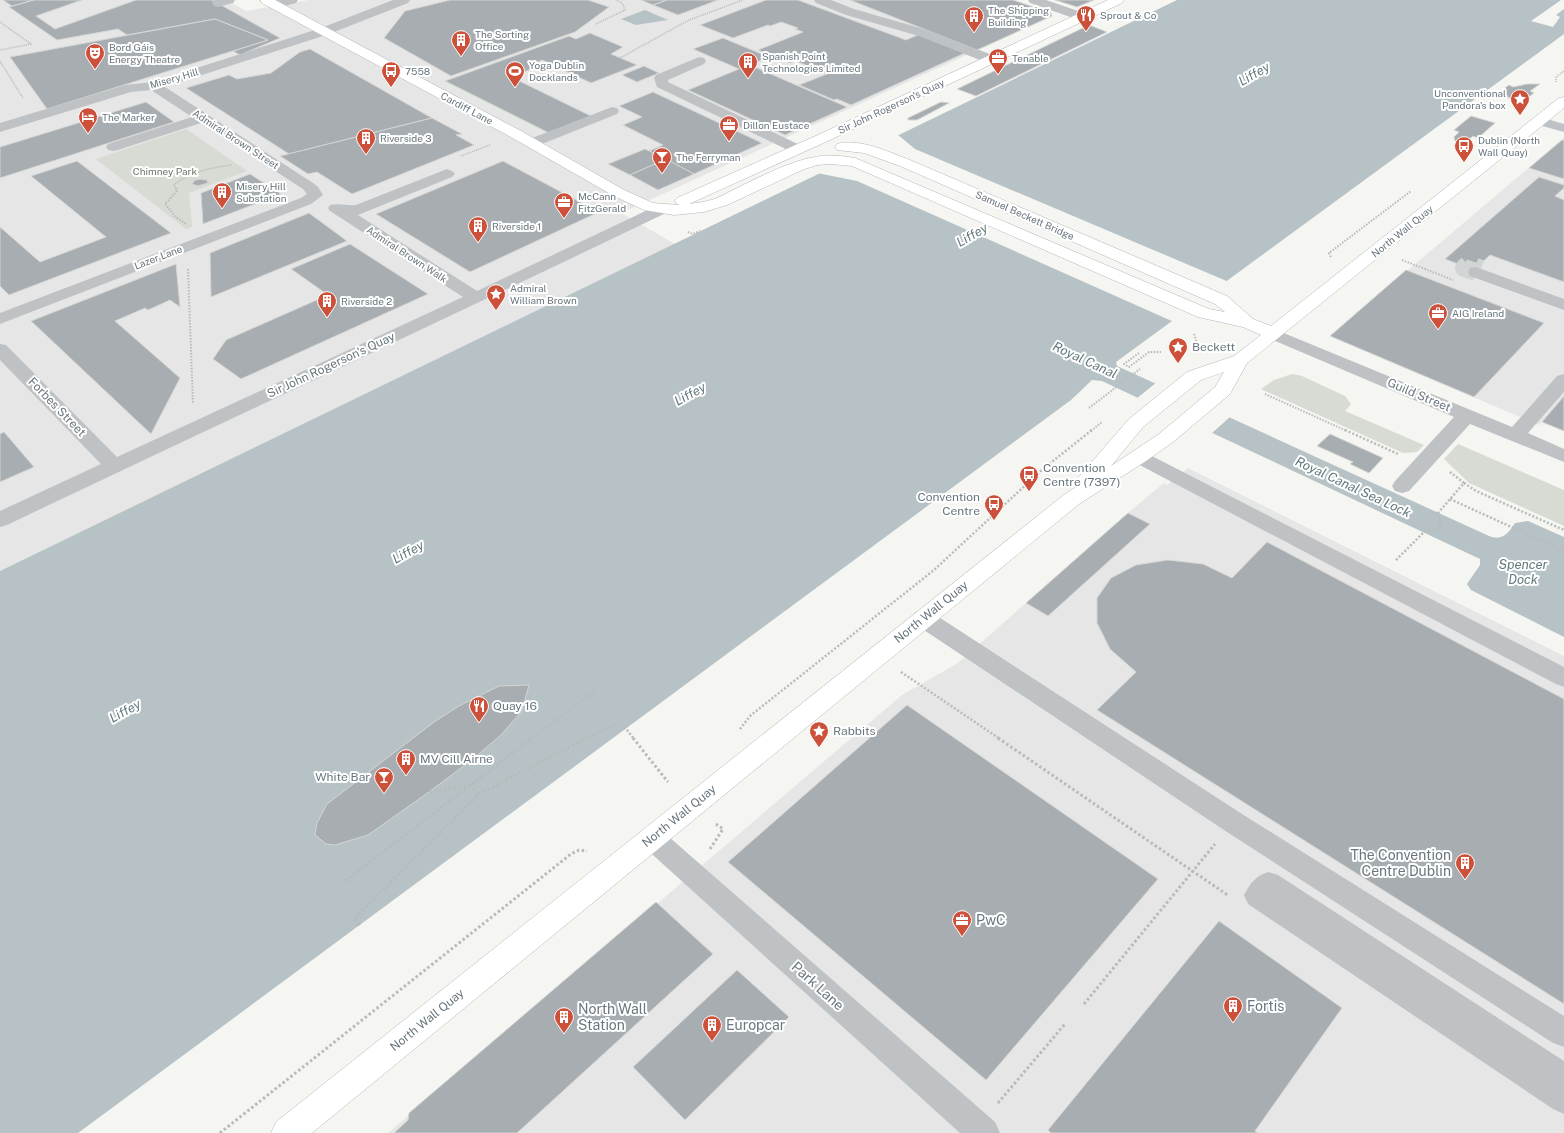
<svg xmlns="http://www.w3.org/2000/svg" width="1564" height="1133" viewBox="0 0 1564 1133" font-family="'Public Sans',sans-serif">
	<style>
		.built { fill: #e5e6e5 }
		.green { fill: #d7dbd3 }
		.water { fill: #b6c2c5 }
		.pier { fill: #f5f5f2 }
		.building { fill: #a7adb1; stroke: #d6d6d4 }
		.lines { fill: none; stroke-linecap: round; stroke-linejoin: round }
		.minor-tunnel { stroke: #d2d5d5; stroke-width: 18; stroke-dasharray: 18 8; stroke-linecap: butt }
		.major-casing { stroke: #b2b6b9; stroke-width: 1 }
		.path-far3 { stroke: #b8bbbc; stroke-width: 1.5; stroke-dasharray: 1 1; stroke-linecap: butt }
		.path-far2 { stroke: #b8bbbc; stroke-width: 2; stroke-dasharray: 1.5 1.5; stroke-linecap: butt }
		.path-far1 { stroke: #b8bbbc; stroke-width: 2.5; stroke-dasharray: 2 2; stroke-linecap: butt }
		.path { stroke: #b8bbbc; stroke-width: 3; stroke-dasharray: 2.5 2.5; stroke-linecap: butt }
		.minor { fill: #bfc2c5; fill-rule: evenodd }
		.major { fill: #fff; fill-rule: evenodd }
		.labels { text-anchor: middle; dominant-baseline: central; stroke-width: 4; stroke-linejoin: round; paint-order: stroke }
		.far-poi-label { font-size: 10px; fill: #68767f; stroke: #fff; text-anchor: start }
		.far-street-label { font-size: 10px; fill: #68767f; stroke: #fff }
		.far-park-label { font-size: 10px; fill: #6a7765; stroke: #fff }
		.poi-label { font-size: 12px; fill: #68767f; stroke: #fff; text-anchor: start }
		.street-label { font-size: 12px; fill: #68767f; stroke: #fff }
		.water-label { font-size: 13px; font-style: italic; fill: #63777c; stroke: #fff }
		.near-poi-label { font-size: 14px; fill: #68767f; stroke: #fff; text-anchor: start }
		.near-street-label { font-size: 14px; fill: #68767f; stroke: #fff }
	</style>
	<rect width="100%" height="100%" fill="#f5f5f2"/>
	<!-- built -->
	<g class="built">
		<path d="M0,0h227l19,11 63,-11h704l38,13 1,3 -431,197 54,31 -675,327z"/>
		<path d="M1564,138v293l-22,-9 -3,3 -209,-89z"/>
		<path d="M1188,468l376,188v477h-1176l514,-438 56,-32 170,-150 36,-30 3,2z"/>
	</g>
	<!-- green -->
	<g class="green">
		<path d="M186,129l61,42 -58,22 3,34 -6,2 -90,-70z"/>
		<path d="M1292,374l10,2 43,20 6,8 -6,7 79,34 -7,7 -14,1 -142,-64 13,-9z"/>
		<path d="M1458,444l106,46v36l-95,-43 -25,-24z"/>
	</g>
	<!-- water -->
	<g class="water">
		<path d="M1177,0h387v34l-448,328 1,4 372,170c13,5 19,-2 26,-13l13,-2 36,16v100l-93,-47 -4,-6 13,-19v-6l-378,-178 -10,-1 -21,20 -993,733h-78v-562z"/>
		<path d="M645,10l23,10 -32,5 -15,-6z"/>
	</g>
	<!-- pier -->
	<g class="pier">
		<path d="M1561,0h3v9l-8,6 4,2 -7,10 -22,-6z"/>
		<path d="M897,134l18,15 314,133 -55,40 -317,-141 -40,-8z"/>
		<path d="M1157,382l74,34 -20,18 -75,-35z"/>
	</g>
	<!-- building -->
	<g class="building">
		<path d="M3,0h31l-22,6z"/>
		<path d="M34,0h48l-46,16 19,13 81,-29h76l68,38 -40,17 -7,-4 35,-11 -53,-21 -88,16 -9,-6 -61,11 -48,-33z"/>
		<path d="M450,0h138l21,7 -34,25 -124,44 -67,-38 21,-27z"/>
		<path d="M641,0h26l-14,5z"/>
		<path d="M667,0h51l-40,15 -25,-10z"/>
		<path d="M766,0h32l108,40 14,-6 47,18 -116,53 -14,-6 -3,1 -35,-15 28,-11 -31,-13 -6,2 -32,-13 45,-18 -8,-3 3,-1 -17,-6 -11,4 -2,-1 -35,13 -33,-13z"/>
		<path d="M850,0h163l38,13 1,3 -75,34z"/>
		<path d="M1055,0h39l-17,7z"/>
		<path d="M215,19l53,21 -221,69 -37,-52z"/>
		<path d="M1089,25l18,7 -131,64 -19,-7z"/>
		<path d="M590,33l33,14 -12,7 26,11 -46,18 -49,-23 -8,4 5,2 -18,7 -6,-3 -10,4 88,43 -42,17 -106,-53 124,-45 7,3z"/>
		<path d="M723,38l46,19 -19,8 97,42 -62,28 -97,-45 51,-21 -46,-20z"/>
		<path d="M310,49l122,69 -143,36 -103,-66 43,-13 8,4 34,-6 29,-21z"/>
		<path d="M644,66l15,7 -22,9 -15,-7z"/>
		<path d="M1527,84h13l-10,7 4,2 -12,9 -25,-8 12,-9 4,2z"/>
		<path d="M653,92l109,51 -68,31 -45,-23 14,-6 -40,-20 19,-8 -23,-11z"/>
		<path d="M146,102l28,20 -174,56v-31z"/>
		<path d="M941,102l8,1 -32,17h-9v-2z"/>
		<path d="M1471,116l24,7 -17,15 -5,-2 -13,11 -4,-3 -2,-7 5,-5 -5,-2z"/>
		<path d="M432,118l30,16 -6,1 18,10 -122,49 -35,-22 -9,2 -28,-18z"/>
		<path d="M1562,140h2v39l-35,-11z"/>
		<path d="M645,149l21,10 -36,16 -22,-11z"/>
		<path d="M666,159l28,15 -36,16 -28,-15z"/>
		<path d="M77,161l94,72 -162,62 -9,-9v-59l40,35 66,-25 -75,-61z"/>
		<path d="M503,161l96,51 -129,60 -94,-58z"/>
		<path d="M250,174l31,20 -78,30 -2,-31z"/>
		<path d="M1539,177l25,8v3l-9,8 9,4v82l-74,-27 -16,15 -29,-11z"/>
		<path d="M201,179l6,1 1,3 -10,3 -6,-2 3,-4z"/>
		<path d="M309,213l38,28 -136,56 -1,-44z"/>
		<path d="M350,244l78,50 -187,85 -28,-20 13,-19 102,-45 -37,-26z"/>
		<path d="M176,264l4,43 -10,-7 -22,10 -3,-2 -30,13 65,57 -29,56 -120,-113z"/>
		<path d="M1406,270l138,53 -70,74 -144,-61z"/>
		<path d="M1564,396v35l-22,-9z"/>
		<path d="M4,432l30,35 -34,15v-48z"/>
		<path d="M1330,434l53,24 -14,15 -19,-9 3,-2 -36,-16z"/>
		<path d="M1128,513l22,11 -102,92 -22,-13z"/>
		<path d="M1267,542l297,157v305l-467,-294 39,-38 -26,-23 -13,-26v-25l14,-20 25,-13 32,-5 35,4 29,14z"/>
		<path d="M529,685l-7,26 -21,24 -28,24 -44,33 -61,43 -33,10 -9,-1 -11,-9 2,-12 10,-19 107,-82 25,-16 40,-20z"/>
		<path d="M907,705l251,174 -172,201 -258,-218z"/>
		<path d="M656,902l57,52 -196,179h-123l14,-13 1,-7z"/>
		<path d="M1219,921l123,87 -87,123 3,2h-207l-3,-3z"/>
		<path d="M737,970l52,47 -104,103 -52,-53z"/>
	</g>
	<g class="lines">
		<!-- minor-tunnel -->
		<path class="minor-tunnel" d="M1476,272l-12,-4 4,-4 13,5"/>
		<defs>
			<path id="major" d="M260,0h15l246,131 103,59 29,13 26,2 -5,-4 3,-3 143,-64 288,-134h16l-2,3 -292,137 -141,64 14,-2 12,-3c29,-14 70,-37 100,-42 13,-3 27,-1 40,1l354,151 16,3 -10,-8 -315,-138 -36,-13 -27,-3 -2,-3 2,-3c24,-6 51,8 73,16l317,136 26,23 18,7 288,-228 5,-1v11l-317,255 -17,31 -57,48 -27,19 -67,43 -767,629h-41l5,-11 789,-628 11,-7 -2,-3 3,-5 52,-60 58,-47 47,-16 27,-21 -18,-8 -45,-10 -346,-151 -21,-2 -14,1 -15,5 -75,35 -23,7 -30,3 -30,-5 -30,-14 -103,-59 -249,-134zM1224,372l-9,15 -56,47 -48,32 32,-39 58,-47z"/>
		</defs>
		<!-- major casing -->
		<use href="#major" class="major-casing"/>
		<!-- path-far3 -->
		<g class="path-far3">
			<path d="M0,22l31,22 -31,6"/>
			<path d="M596,24l29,-14 -3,-7 -6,-3"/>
			<path d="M620,58l69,-38 54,-20"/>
			<path d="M0,61l23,37"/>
			<path d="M1556,82v-5l8,-6"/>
			<path d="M461,156l29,-11"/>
			<path d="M176,189l-2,-4c17,-14 37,-17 58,-20"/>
		</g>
		<!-- path-far2 -->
		<g class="path-far2">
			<path d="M176,188l1,3 -12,13 11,13 10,7"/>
			<path d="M688,232l5,2 7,-3"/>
			<path d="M1331,257l-2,-4 82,-62"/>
			<path d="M1402,260l51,20"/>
			<path d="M188,269l5,135"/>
			<path d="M1194,334l4,12 -4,4"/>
			<path d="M1139,353l-15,11 5,3 20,-15h12"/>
			<path d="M1265,394l82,37"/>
			<path d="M1089,408l51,-39"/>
			<path d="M1091,431l11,-9"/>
		</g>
		<!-- path-far1 -->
		<g class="path-far1">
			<path d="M1345,430l53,24"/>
			<path d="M1464,483l12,8 88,39"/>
			<path d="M1450,499l114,52"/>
			<path d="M1396,560l28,-28 17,-4 -3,-15 26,-30 -14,-11"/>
			<path d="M901,672l99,67"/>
			<path d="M740,729l10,-13 184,-146 110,-102 48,-38"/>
			<path d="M531,739l66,-50"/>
			<path d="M585,739l33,-16 9,7 7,9"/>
		</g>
		<!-- path -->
		<g class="path">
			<path d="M633,738l35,44"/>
			<path d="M998,738l231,158"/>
			<path d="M429,792l41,-6 9,8"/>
			<path d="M710,849l13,-20 -7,-5"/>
			<path d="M345,881l187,-143"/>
			<path d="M360,925l-6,-6 125,-125 108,-56"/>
			<path d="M1084,1004l131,-160"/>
			<path d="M998,1103l67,-79"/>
			<path d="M220,1133l351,-279 8,-4 8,1"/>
		</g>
		<!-- minor -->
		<g class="minor">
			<path d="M214,0h21l-2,3 -15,4 -4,-1 -2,-3z"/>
			<path d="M275,0h23l-2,3c-8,2 -19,6 -27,4l-2,-3 2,-3z"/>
			<path d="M393,0h17l-2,3 -79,31 -164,53 148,96 5,4 5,8 -12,9 -311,120v-11l301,-115 6,-4 -4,-5 -102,-66 -83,27 -5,1 -5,-1 -2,-3 2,-3 84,-27 -41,-27 -20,2 -131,40v-9l125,-38 28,-3 168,-54z"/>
			<path d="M814,0h17l23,9 73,21 68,26 2,3 -2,3h-10l-66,-26 -73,-21 -30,-12z"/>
			<path d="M1028,0h18l41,14 2,3 -2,3h-8l-49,-17z"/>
			<path d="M699,57l5,1 2,3 -2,3 -36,16v2l134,64 2,3 -2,3 -5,1 -5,-1 -135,-65 -3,-9 2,-3z"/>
			<path d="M612,107l5,1 2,3 -2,3 -80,32 -5,1 -5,-1 -2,-3 2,-3z"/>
			<path d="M1540,117l24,7v8l-29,-8 -2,-3 2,-3z"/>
			<path d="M447,169l5,2 3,3 -3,3 -94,38 119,76 179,-85 6,-2 6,2 2,3 -2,3c-220,106 -441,208 -661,313l-7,2v-16l101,-47 -101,-104v-16l6,1 111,112 346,-160 -133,-86 -2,-3 2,-3c9,-2 17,1 26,0z"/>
			<path d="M1476,267l88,32v11l-94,-34 -2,-4 2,-4z"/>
			<path d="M1274,329l238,98 45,-51 7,-2v18l-36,41 36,16v13l-94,-38 -61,67 -7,2 -7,-2 -3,-5 3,-5 59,-64 -186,-79 -3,-4 3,-4z"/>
			<path d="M1139,451l7,2 418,214v20l-8,-3 -424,-223 -3,-4 3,-4z"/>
			<path d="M923,610l8,2 311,202 322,202v31l-11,-4 -329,-213 -309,-206 -3,-6 3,-6z"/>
			<path d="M652,827l9,3 334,292 5,11h-40l-317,-287 -4,-8 4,-8z"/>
			<path d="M1268,872l10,3 286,186v53l-11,-5 -305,-205 -4,-9c6,-12 12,-19 24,-23z"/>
		</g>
		<!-- major -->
		<use href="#major" class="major"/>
	</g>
	<!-- icons -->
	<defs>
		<symbol id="restaurant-pin" viewBox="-11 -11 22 30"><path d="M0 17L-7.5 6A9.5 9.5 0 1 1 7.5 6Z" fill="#cd513a" stroke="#fff"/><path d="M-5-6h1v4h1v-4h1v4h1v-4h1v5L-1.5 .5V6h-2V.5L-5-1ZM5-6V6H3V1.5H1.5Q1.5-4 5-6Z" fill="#fff"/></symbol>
		<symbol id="building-pin" viewBox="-11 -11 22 30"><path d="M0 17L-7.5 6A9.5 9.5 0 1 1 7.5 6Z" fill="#cd513a" stroke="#fff"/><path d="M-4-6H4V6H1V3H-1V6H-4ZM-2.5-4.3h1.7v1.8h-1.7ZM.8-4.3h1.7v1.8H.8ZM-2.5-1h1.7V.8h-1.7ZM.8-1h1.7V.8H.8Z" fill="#fff"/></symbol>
		<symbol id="theatre-pin" viewBox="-11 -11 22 30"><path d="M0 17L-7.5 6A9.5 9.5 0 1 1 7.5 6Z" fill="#cd513a" stroke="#fff"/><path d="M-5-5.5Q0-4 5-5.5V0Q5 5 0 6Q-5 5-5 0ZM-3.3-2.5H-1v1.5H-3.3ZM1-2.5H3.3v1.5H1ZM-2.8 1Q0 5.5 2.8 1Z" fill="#fff"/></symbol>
		<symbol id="office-pin" viewBox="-11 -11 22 30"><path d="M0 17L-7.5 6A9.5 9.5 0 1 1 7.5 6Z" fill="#cd513a" stroke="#fff"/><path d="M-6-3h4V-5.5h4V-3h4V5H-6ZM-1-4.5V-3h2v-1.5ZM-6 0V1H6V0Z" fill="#fff"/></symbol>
		<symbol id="bus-pin" viewBox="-11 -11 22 30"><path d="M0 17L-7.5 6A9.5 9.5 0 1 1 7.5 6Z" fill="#cd513a" stroke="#fff"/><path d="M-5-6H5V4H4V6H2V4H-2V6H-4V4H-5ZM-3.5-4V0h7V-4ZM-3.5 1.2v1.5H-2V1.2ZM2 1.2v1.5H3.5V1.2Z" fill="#fff"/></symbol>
		<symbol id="stadium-pin" viewBox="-11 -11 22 30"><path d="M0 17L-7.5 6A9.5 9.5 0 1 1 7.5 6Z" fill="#cd513a" stroke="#fff"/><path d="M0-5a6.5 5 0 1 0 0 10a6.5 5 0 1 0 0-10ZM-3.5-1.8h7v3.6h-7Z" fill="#fff"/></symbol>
		<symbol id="sight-pin" viewBox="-11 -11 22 30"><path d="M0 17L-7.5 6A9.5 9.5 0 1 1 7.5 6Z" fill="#cd513a" stroke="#fff"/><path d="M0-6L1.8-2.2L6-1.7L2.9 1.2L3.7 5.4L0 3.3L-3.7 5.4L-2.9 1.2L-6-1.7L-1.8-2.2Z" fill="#fff"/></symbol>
		<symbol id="hotel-pin" viewBox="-11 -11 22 30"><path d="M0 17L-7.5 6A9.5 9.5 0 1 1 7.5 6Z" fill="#cd513a" stroke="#fff"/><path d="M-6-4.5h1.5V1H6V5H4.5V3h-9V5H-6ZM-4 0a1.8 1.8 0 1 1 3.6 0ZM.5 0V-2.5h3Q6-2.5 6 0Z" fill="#fff"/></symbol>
		<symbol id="bar-pin" viewBox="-11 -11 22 30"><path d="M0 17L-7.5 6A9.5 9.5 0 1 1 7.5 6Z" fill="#cd513a" stroke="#fff"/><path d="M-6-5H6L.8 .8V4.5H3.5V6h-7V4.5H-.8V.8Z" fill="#fff"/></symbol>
	</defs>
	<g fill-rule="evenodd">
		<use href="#restaurant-pin" x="1075" y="4" width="22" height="30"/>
		<use href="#building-pin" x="963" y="5" width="22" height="30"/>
		<use href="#building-pin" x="450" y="29" width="22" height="30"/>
		<use href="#theatre-pin" x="84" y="42" width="22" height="30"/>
		<use href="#office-pin" x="987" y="47" width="22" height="30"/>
		<use href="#building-pin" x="737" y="51" width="22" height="30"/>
		<use href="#bus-pin" x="380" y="60" width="22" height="30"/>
		<use href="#stadium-pin" x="504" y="60" width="22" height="30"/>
		<use href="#sight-pin" x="1509" y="88" width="22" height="30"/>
		<use href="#hotel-pin" x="77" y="106" width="22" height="30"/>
		<use href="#office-pin" x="718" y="114" width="22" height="30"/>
		<use href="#building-pin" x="355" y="127" width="22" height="30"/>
		<use href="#bus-pin" x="1453" y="135" width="22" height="30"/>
		<use href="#bar-pin" x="651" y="146" width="22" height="30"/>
		<use href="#building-pin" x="211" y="181" width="22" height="30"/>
		<use href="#office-pin" x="553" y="191" width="22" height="30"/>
		<use href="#building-pin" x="467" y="215" width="22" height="30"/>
		<use href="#sight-pin" x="485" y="283" width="22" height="30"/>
		<use href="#building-pin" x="316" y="290" width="22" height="30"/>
		<use href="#office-pin" x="1427" y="302" width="22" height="30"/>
		<use href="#sight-pin" x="1167" y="336" width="22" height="30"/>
		<use href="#bus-pin" x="1018" y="464" width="22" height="30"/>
		<use href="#bus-pin" x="983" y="493" width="22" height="30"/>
		<use href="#restaurant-pin" x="468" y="695" width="22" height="30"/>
		<use href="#sight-pin" x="808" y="720" width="22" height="30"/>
		<use href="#building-pin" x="395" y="748" width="22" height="30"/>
		<use href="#bar-pin" x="373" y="766" width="22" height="30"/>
		<use href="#building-pin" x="1454" y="852" width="22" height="30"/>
		<use href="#office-pin" x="951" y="909" width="22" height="30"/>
		<use href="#building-pin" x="1222" y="995" width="22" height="30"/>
		<use href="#building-pin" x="553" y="1006" width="22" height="30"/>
		<use href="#building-pin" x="701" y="1014" width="22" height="30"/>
	</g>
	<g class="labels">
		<!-- far-poi labels -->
		<g class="far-poi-label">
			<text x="988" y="10">The Shipping<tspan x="988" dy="12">Building</tspan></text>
			<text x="1100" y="15">Sprout &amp; Co</text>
			<text x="475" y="34">The Sorting<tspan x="475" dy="12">Office</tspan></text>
			<text x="109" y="47">Bord Gáis<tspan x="109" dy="12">Energy Theatre</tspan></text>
			<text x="762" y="56">Spanish Point<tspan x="762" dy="12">Technologies Limited</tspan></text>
			<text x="1012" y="58">Tenable</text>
			<text x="529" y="65">Yoga Dublin<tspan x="529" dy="12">Docklands</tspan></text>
			<text x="405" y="71">7558</text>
			<text x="1506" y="93" text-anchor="end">Unconventional<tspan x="1506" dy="12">Pandora's box</tspan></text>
			<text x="102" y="117">The Marker</text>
			<text x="743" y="125">Dillon Eustace</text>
			<text x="380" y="138">Riverside 3</text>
			<text x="1478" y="140">Dublin (North<tspan x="1478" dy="12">Wall Quay)</tspan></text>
			<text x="676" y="157">The Ferryman</text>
			<text x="236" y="186">Misery Hill<tspan x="236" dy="12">Substation</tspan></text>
			<text x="578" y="196">McCann<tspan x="578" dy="12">FitzGerald</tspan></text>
			<text x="492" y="226">Riverside 1</text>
			<text x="510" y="288">Admiral<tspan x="510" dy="12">William Brown</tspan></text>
			<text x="341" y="301">Riverside 2</text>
			<text x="1452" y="313">AIG Ireland</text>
		</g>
		<!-- far-street labels -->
		<g class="far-street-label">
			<text transform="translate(174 78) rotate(-16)">Misery Hill</text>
			<text transform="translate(891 106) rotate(-25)">Sir John Rogerson's Quay</text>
			<text transform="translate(467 108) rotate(28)">Cardiff Lane</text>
			<text transform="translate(236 139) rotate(33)">Admiral Brown Street</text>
			<text transform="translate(1025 215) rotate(24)">Samuel Beckett Bridge</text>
			<text transform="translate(1402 231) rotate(-39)">North Wall Quay</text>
			<text transform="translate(407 254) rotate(33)">Admiral Brown Walk</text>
			<text transform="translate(158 257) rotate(-21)">Lazer Lane</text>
		</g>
		<!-- far-park labels -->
		<g class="far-park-label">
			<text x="165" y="171">Chimney Park</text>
		</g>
		<!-- poi labels -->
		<g class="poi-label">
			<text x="1192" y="347">Beckett</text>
			<text x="1043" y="468">Convention<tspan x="1043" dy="14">Centre (7397)</tspan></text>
			<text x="980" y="497" text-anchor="end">Convention<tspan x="980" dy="14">Centre</tspan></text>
			<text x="493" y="706">Quay 16</text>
			<text x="833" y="731">Rabbits</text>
			<text x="420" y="759">MV Cill Airne</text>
			<text x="370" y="777" text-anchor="end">White Bar</text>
		</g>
		<!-- street labels -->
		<g class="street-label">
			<text transform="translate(331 365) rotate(-25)">Sir John Rogerson's Quay</text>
			<text transform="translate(1419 395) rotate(23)">Guild Street</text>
			<text transform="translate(57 407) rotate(46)">Forbes Street</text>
			<text transform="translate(931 612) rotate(-39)">North Wall Quay</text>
			<text transform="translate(679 816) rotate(-39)">North Wall Quay</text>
			<text transform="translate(427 1020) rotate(-39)">North Wall Quay</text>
		</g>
		<!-- water labels -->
		<g class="water-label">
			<text transform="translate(1254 74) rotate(-30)">Liffey</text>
			<text transform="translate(972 235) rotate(-30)">Liffey</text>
			<text transform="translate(1085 360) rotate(25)">Royal Canal</text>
			<text transform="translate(690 394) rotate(-29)">Liffey</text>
			<text transform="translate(1353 487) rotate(25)">Royal Canal Sea Lock</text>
			<text transform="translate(408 552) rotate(-29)">Liffey</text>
			<text x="1523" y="564">Spencer<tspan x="1523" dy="15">Dock</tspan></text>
			<text transform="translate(125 711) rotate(-29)">Liffey</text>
		</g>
		<!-- near-poi labels -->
		<g class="near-poi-label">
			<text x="1451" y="855" text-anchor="end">The Convention<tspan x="1451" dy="16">Centre Dublin</tspan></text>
			<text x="976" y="920">PwC</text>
			<text x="1247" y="1006">Fortis</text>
			<text x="578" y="1009">North Wall<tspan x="578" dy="16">Station</tspan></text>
			<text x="726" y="1025">Europcar</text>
		</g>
		<!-- near-street labels -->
		<g class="near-street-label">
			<text transform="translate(818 986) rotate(42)">Park Lane</text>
		</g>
	</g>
</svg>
